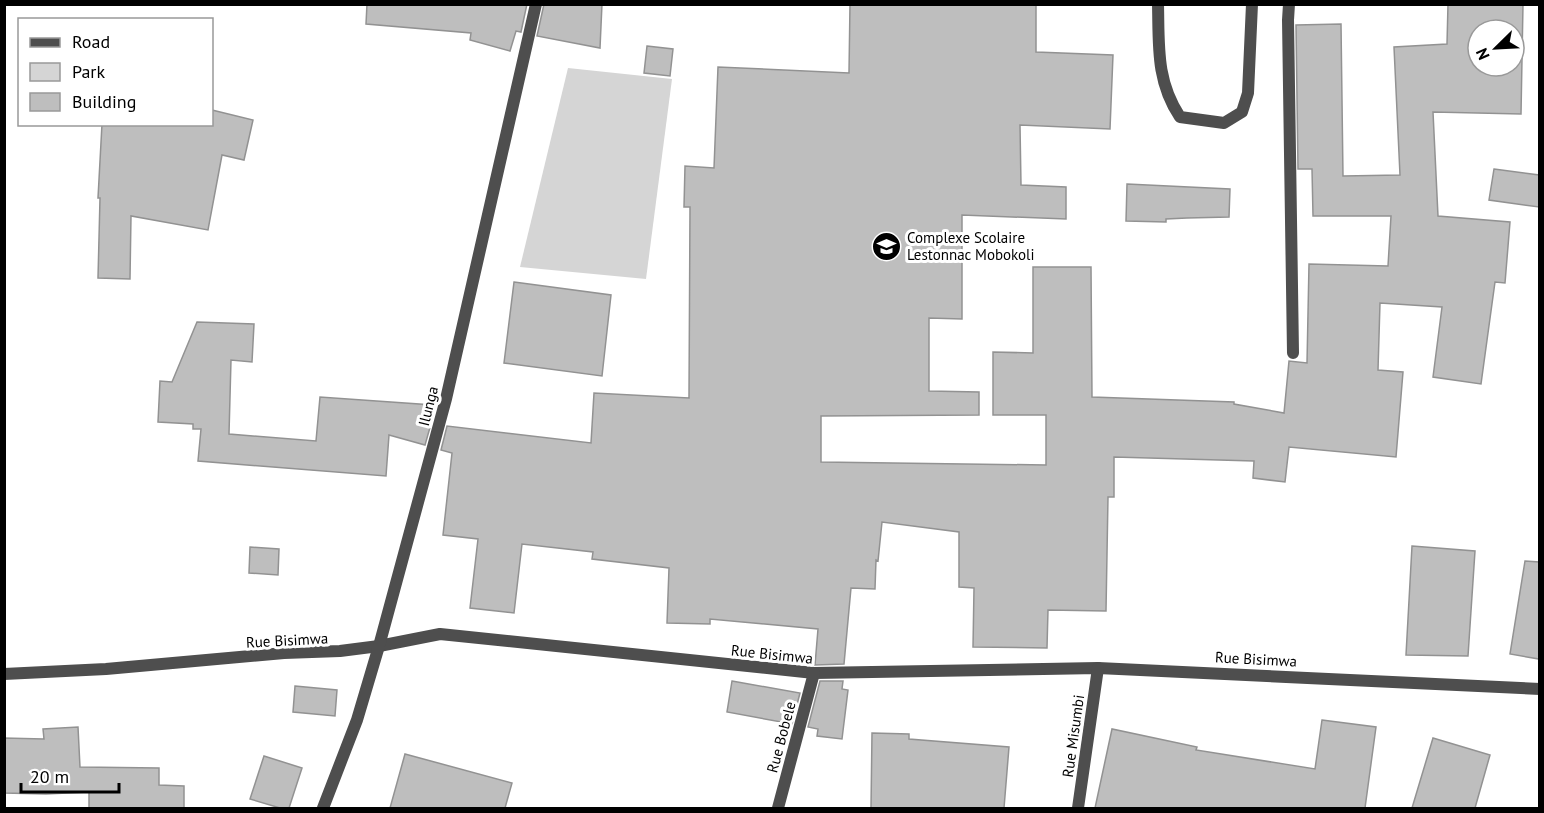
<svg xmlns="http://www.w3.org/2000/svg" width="1544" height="813" viewBox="0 0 1544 813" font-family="'PT Sans',sans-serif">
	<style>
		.green { fill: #d5d5d5 }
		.building { fill: #bebebe; stroke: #929292; stroke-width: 1.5; fill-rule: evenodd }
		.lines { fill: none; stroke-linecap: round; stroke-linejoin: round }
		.lane { stroke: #4e4e4e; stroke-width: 12 }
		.street { stroke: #4e4e4e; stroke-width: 12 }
		.labels { text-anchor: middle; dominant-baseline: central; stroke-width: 6; stroke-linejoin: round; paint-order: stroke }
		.poi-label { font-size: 15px; fill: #000; stroke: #fff; text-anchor: start }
		.street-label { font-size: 15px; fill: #000; stroke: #fff }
	</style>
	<rect width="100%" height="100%" fill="#fff"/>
	<!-- green -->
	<path class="green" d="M568,68l104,11 -26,200 -126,-12z"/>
	<!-- building -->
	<g class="building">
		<path d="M367,4h160l-6,28 -5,-1 -6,20 -40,-11 1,-7 -105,-9z"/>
		<path d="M544,4h58l-2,44 -63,-12z"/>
		<path d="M850,4h186v48l77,3 -3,74 -90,-4 1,60 45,2v32l-104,-4v104l-33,-1v73l50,1v23l-158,1v46l225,3v-50h-53v-63l40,1v-86h58l1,130 142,5v2l50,9 5,-52 18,2 2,-99 79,2 3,-50h-78l-1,-47h-14l-2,-144 45,-1 2,152 57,-1 -6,-128 53,-3 1,-40h75l-2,110 -88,-2 5,104 72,6 -5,61 -10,-1 -14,102 -48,-7 9,-70 -62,-4 -2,67 25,2 -7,85 -107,-10 -4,35 -32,-4 1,-17 -140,-4v40h-6l-2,114 -58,-1 -1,38 -74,-1 1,-59 -15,-1v-55l-77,-10 -4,39 -2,-1 -1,29 -24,-1 -7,76 -29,1 3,-36 -108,-10v5l-43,-1 2,-55 -77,-9 1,-7 -71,-8 -8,69 -44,-5 8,-69 -35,-4 9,-82 -11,-3 6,-24 144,17 3,-50 95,5 1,-191h-6l1,-41 29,2 4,-101 131,6zM1478,30h36v36h-36z"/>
		<path d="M647,46l26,3 -3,27 -26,-3z"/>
		<path d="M212,110l41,10 -9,40 -22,-5 -14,75 -77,-14 -1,63 -32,-1 2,-80h-2l4,-74h110z"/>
		<path d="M1494,169l45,6v32l-50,-7z"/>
		<path d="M1127,184l103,5 -1,28 -42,1 -21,1v3l-40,-1z"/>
		<path d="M514,282l97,13 -9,81 -98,-13z"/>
		<path d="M197,322l57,2 -2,38 -21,-2 -2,74 87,7 4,-44 113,8 -6,19h4l-6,21 -36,-10 -3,41 -188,-15 3,-32h-8v-5l-35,-2 2,-41 12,1z"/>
		<path d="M1412,546l63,5 -7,105 -62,-1z"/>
		<path d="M250,547l29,2 -1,26 -29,-2z"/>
		<path d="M1525,561l14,1v97l-29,-5z"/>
		<path d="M732,681l68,12 -8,31 -65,-12z"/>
		<path d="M820,681h23l-1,8 6,1 -6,49 -25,-3 1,-7 -10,-2z"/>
		<path d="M295,686l42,4 -2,26 -42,-4z"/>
		<path d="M1322,720l54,7 -11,81h-270l17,-79 85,18 -1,3 119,19z"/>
		<path d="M78,727l2,40 79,1v17l25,1v22h-95v-16l-43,2 -42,-1v-55l40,1 -1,-10z"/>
		<path d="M872,733l37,1v5l100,8 -5,61h-133z"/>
		<path d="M1433,738l57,17 -15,53h-63z"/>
		<path d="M405,754l107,29 -7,25h-115z"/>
		<path d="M264,756l38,12 -13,40h-9l-30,-9z"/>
	</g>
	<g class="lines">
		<!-- lane -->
		<g class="lane">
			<path d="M1158,4c1,42 -2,77 22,113l44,6 18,-11 6,-19 4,-89"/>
			<path d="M1289,4l-1,16 5,333"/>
		</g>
		<!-- street -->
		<g class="street">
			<path d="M4,674l102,-5 178,-16 56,-2 39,-5 61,-12 374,39 284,-5 442,21"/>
			<path d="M323,808l34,-88 22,-74 67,-247 90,-395"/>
			<path d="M778,808l36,-135"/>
			<path d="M1078,808l20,-140"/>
		</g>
	</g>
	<!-- icons -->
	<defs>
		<symbol id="school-disc" viewBox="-11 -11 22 22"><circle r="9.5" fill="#000" stroke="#fff"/><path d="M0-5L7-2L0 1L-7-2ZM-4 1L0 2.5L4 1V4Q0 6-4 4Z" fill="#fff"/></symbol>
	</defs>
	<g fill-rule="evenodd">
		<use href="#school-disc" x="870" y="230" width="33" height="33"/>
	</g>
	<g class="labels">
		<!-- poi labels -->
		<g class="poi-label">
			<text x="907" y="237">Complexe Scolaire<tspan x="907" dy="17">Lestonnac Mobokoli</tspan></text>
		</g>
		<!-- street labels -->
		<g class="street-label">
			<text transform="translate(428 406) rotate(-76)">Ilunga</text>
			<text transform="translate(287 640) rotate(-3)">Rue Bisimwa</text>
			<text transform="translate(772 654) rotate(6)">Rue Bisimwa</text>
			<text transform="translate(1256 659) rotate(3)">Rue Bisimwa</text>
			<text transform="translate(1073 736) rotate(-82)">Rue Misumbi</text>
			<text transform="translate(781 737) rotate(-75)">Rue Bobele</text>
		</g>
	</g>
	<!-- border -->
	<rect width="1544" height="813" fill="none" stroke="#000000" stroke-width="12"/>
	<!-- legend -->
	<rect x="18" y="18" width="195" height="108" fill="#ffffff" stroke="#999999" stroke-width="1.5"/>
	<rect x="30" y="38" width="30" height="9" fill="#4e4e4e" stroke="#999999" stroke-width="1.5"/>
	<text x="72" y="48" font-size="18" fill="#000000">Road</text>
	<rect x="30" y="63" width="30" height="18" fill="#d5d5d5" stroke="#999999" stroke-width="1.5"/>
	<text x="72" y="78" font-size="18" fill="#000000">Park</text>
	<rect x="30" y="93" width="30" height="18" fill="#bebebe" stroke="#999999" stroke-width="1.5"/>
	<text x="72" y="108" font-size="18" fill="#000000">Building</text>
	<!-- north arrow -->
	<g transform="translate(1496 48) rotate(246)"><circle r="28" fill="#ffffff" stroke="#999999" stroke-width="1.5"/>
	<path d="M0-4.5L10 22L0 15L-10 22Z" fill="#000000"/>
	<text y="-9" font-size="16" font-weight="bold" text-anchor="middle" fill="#000000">N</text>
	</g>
	<!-- scale -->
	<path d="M21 783v9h98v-9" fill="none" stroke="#000000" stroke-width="3"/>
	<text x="30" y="783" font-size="18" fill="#000000" stroke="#ffffff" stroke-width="4.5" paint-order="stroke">20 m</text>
</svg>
